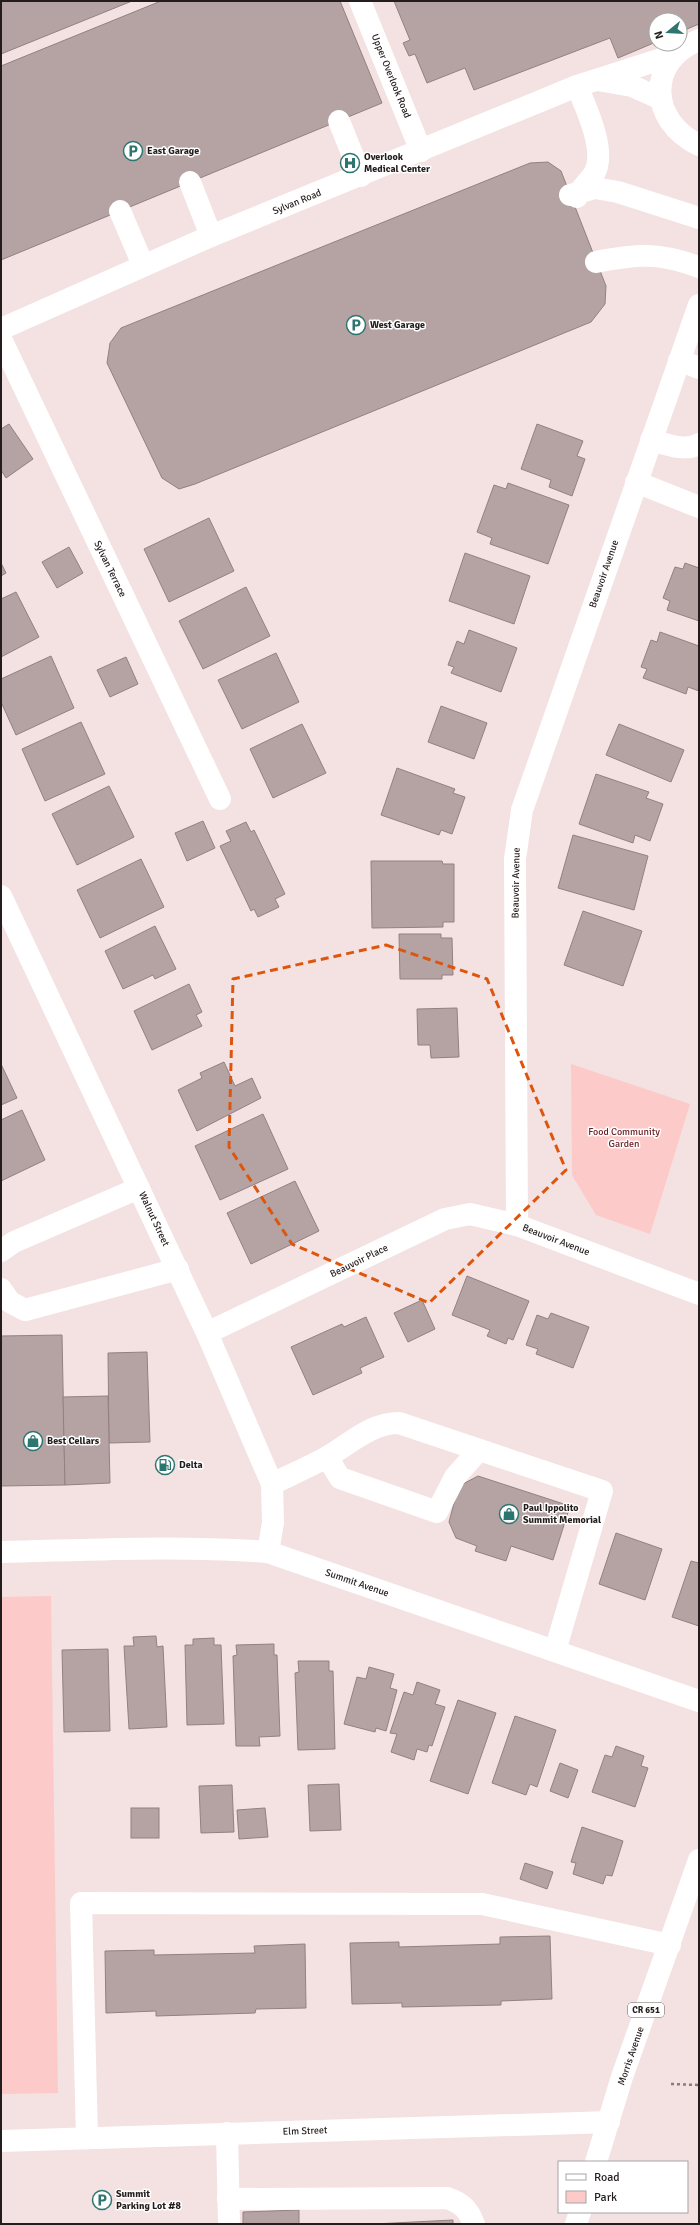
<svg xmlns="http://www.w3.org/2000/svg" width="700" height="2225" viewBox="0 0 700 2225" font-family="Signika,sans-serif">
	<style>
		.green { fill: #fccac9 }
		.building { fill: #b5a3a3; stroke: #928180 }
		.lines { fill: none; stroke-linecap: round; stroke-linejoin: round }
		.path { stroke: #887b7b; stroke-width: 2.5; stroke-dasharray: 3 3; stroke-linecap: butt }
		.minor { stroke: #fff; stroke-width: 22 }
		.major { stroke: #fff; stroke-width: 22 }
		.marked { fill: none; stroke: #de560d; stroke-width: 3; stroke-dasharray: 8 5; stroke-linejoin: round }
		.labels { text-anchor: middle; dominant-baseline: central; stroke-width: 3; stroke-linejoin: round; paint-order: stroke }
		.shield { fill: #fff; stroke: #666161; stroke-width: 1 }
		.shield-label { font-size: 9px; font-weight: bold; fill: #241d1d }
		.street-label { font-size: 10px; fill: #241d1d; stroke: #fff }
		.poi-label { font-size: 10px; font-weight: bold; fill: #241d1d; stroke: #fff; text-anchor: start }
		.park-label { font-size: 10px; fill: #6b2026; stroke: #fff }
	</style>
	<rect width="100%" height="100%" fill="#f4e1e1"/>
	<!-- green -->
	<g class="green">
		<path d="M571,1064l119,40 -40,130 -54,-19 -24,-40z"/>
		<path d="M51,1596l7,497 -57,1v-497z"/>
	</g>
	<!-- building -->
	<g class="building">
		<path d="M1,1h131l-131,53z"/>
		<path d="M161,1h179l42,102 -381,157v-194z"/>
		<path d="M394,1h305v23l-19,8v-12h-24v22l-38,16 -8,-20 -136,52 -9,-22 -38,15 -12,-29 -6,2 -6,-13 7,-3z"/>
		<path d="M548,162l13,9 45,115 -1,18 -14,18 -396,162 -16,5 -17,-11 -55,-115 3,-20 11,-15 409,-165z"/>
		<path d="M9,424l24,35 -27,19 -5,-8v-41z"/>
		<path d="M537,424l46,17 -6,15 8,3 -13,37 -23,-9 2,-7 -30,-11z"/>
		<path d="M508,483l61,22 -21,59 -58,-20 2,-6 -15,-6 17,-47 12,4z"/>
		<path d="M209,518l25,53 -65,31 -25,-53z"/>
		<path d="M69,547l14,26 -26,15 -15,-26z"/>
		<path d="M465,553l65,23 -16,48 -65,-23z"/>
		<path d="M1,563l5,10 -5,3z"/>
		<path d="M685,563l14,5v53l-32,-11 3,-9 -7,-3 12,-31 8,2z"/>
		<path d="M246,587l24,49 -67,33 -24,-48z"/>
		<path d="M16,592l23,45 -38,20v-58z"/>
		<path d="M469,630l48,18 -16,44 -50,-19 3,-6 -6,-2 9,-24 7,3z"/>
		<path d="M660,632l39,14v45l-11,-4 -2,7 -43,-16 4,-9 -6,-2 10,-27 6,2z"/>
		<path d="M276,653l23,49 -57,27 -24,-49z"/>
		<path d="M51,656l23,52 -58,27 -15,-33v-23z"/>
		<path d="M126,657l12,27 -28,13 -13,-27z"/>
		<path d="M441,706l46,17 -13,36 -46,-17z"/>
		<path d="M81,722l24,52 -60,27 -23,-52z"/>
		<path d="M302,724l24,49 -53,25 -23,-49z"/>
		<path d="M619,724l65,26 -13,32 -65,-27z"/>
		<path d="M397,768l58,21 -2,4 12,4 -13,37 -11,-4 -2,5 -58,-20z"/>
		<path d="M596,774l53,18 -3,6 17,6 -13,37 -15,-6 -2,8 -54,-19z"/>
		<path d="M109,786l25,51 -57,28 -25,-51z"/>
		<path d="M203,821l12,27 -28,13 -12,-28z"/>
		<path d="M246,822l5,10 3,-2 31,64 -10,5 4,8 -21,10 -4,-8 -3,2 -31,-65 11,-5 -5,-10z"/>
		<path d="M573,835l75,21 -14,54 -76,-22z"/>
		<path d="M141,859l23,48 -64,31 -23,-48z"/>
		<path d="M371,861h71l1,3h11v58h-11v5l-71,1z"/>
		<path d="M583,911l59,20 -19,55 -59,-21z"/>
		<path d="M155,926l21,43 -21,10 -2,-4 -30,14 -18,-38z"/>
		<path d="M399,934h42v4h11l1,37h-11v4h-42z"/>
		<path d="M189,984l13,28 -6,3 6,11 -50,24 -18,-39z"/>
		<path d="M457,1008l2,49 -28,1 -1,-13h-12l-1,-36z"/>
		<path d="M224,1062l11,24 17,-8 9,20 -64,33 -19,-41 24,-12 -2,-5z"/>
		<path d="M1,1064l16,34 -16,7z"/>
		<path d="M22,1110l23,50 -44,21v-61z"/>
		<path d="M263,1114l25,55 -68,31 -25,-54z"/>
		<path d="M295,1181l24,50 -68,33 -24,-51z"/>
		<path d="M467,1276l62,25 -16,39 -5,-2 -2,6 -19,-8 3,-6 -38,-15z"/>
		<path d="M422,1300l13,29 -27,13 -14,-29z"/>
		<path d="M551,1313l38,14 -16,41 -37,-14 2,-5 -12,-4 11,-30 11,4z"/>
		<path d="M366,1317l18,40 -24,11 2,5 -49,22 -22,-48 51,-23 2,3z"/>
		<path d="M62,1335l3,150 -64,1v-150z"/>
		<path d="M147,1352l3,90 -41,1 -1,-90z"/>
		<path d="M108,1396l2,87 -45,2 -2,-88z"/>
		<path d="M478,1476l92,30 -17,54 -42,-14 -5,15 -31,-10 2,-5 -21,-8 -7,-16 8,-30 4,-7z"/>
		<path d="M616,1533l46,16 -17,51 -46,-16z"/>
		<path d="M691,1561l8,2v63l-27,-9z"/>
		<path d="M156,1636l1,11 6,-1 4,81 -38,2 -5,-83h10l-1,-9z"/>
		<path d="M214,1638v7h7l3,79 -37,1 -2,-80h8v-6z"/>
		<path d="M274,1644v11h3l3,81 -21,1 1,9h-24l-3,-90 4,-1 -1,-10z"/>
		<path d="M108,1649l2,82 -46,1 -2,-82z"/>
		<path d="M298,1661h31v10h4l2,78 -37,1 -3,-77 4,-1z"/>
		<path d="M369,1667l25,7 -4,14 7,2 -11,41 -10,-3 -1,4 -31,-8 13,-47 9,2z"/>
		<path d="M417,1682l23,8 -5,14 10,3 -13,39 -3,-1 -2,7 -10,-3 -3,11 -23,-8 6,-18 -7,-1 14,-41 9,3z"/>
		<path d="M458,1700l38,13 -28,81 -38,-13z"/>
		<path d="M515,1716l41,14 -19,57 -7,-3 -4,11 -34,-12z"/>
		<path d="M616,1746l28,10 -3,10 7,2 -13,39 -43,-15 13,-37 7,2z"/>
		<path d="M560,1763l18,7 -10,28 -18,-7z"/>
		<path d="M339,1784l2,46 -31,1 -2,-46z"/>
		<path d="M232,1785l2,47 -33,1 -2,-47z"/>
		<rect x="131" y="1808" width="28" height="30"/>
		<path d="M265,1808l3,29 -29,2 -2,-29z"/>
		<path d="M582,1827l41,14 -11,35 -6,-1 -3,9 -30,-10 3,-11 -5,-1z"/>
		<path d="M525,1863l28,9 -6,17 -27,-10z"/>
		<path d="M550,1936l2,63 -51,2v4l-99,2v-4l-50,1 -2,-61 49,-1v5l101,-3v-7z"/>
		<path d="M305,1944l1,64 -50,1 -1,4 -99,3v-5l-50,2 -1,-62 49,-1v5l101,-2 -1,-7z"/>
		<path d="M299,2210v14h-56v-12z"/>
		<path d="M453,2220v4h-79z"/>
	</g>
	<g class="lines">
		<!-- path -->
		<path class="path" d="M671,2084l28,1"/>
		<!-- minor -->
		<g class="minor">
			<path d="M360,1l61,150"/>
			<path d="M699,40c-53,21 -50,81 0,105"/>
			<path d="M598,80l34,6 29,13"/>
			<path d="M339,121l22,55"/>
			<path d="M190,182l21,54"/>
			<path d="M570,195l25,-7 23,4 81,26"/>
			<path d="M577,197c4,-10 13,-16 18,-25 11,-23 -9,-64 -18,-86"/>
			<path d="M120,211l23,54"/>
			<path d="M596,262c43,-8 62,-10 103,5"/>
			<path d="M1,329l210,-93 366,-150 97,-31"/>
			<path d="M1,339l219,460"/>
			<path d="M679,360l20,8"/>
			<path d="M651,440c15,4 34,12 48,4"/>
			<path d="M636,482l63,25"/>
			<path d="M1,896l206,437 65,151 1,39 -5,29"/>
			<path d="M517,1225l-2,-366 7,-49 177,-505"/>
			<path d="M1,1251l13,-9 125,-54"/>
			<path d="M1,1289l9,13 15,8 153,-41"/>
			<path d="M207,1333l238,-114 25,-5 47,11 182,69"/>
			<path d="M327,1457l13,21 97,34 18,-35 24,-27"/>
			<path d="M272,1484c18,-9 37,-17 55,-27 24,-14 44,-34 72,-34l203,68 -47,160"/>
			<path d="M1,1552c89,-2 179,-7 267,0l431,149"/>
			<path d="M227,2133l2,91"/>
			<path d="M87,2138l-6,-235 401,1 188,41"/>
			<path d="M1,2141l608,-19"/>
			<path d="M228,2199l219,-1c15,5 21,11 27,26"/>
		</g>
		<!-- major -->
		<g class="major">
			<path d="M596,2162l26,-85 77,-217"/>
			<path d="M576,2224l4,-12"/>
		</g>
	</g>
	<!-- marked area -->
	<path class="marked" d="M386,945l101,34 79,191 -137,133 -137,-59 -63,-97 4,-168z"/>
	<!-- icons -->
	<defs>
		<symbol id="parking-ring" viewBox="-11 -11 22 22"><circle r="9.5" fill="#fff" stroke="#2d7670" stroke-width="1.5"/><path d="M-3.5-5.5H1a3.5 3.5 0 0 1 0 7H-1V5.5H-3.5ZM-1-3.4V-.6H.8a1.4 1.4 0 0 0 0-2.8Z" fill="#2d7670"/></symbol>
		<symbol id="hospital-ring" viewBox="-11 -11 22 22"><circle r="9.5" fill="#fff" stroke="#2d7670" stroke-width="1.5"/><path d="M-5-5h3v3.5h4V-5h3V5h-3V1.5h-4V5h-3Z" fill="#2d7670"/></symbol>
		<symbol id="shop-ring" viewBox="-11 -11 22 22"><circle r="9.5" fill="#fff" stroke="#2d7670" stroke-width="1.5"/><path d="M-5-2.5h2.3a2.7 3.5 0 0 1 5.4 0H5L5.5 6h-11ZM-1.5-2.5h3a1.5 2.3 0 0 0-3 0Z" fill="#2d7670"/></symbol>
		<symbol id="fuel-ring" viewBox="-11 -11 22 22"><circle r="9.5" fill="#fff" stroke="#2d7670" stroke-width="1.5"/><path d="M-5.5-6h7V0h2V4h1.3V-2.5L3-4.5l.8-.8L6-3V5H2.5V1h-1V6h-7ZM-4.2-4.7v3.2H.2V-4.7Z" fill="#2d7670"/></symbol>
	</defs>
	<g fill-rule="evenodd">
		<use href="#parking-ring" x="122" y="140" width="22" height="22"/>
		<use href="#hospital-ring" x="339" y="152" width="22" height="22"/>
		<use href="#parking-ring" x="345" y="314" width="22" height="22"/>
		<use href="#shop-ring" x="22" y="1430" width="22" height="22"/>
		<use href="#fuel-ring" x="154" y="1454" width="22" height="22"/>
		<use href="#shop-ring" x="498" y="1503" width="22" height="22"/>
		<use href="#parking-ring" x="91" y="2189" width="22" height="22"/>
	</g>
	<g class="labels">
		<!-- shield labels -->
		<rect class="shield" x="628" y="2003" width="36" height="14" rx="3"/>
		<g class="shield-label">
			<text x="646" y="2010">CR 651</text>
		</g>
		<!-- street labels -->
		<g class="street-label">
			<text transform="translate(391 76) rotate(68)">Upper Overlook Road</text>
			<text transform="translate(297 202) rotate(-22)">Sylvan Road</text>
			<text transform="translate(110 569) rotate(64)">Sylvan Terrace</text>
			<text transform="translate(604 574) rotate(-71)">Beauvoir Avenue</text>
			<text transform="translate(516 883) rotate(-89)">Beauvoir Avenue</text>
			<text transform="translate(154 1219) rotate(65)">Walnut Street</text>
			<text transform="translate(556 1240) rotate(21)">Beauvoir Avenue</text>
			<text transform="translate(359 1261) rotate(-26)">Beauvoir Place</text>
			<text transform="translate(357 1583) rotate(19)">Summit Avenue</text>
			<text transform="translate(631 2056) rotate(-71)">Morris Avenue</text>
			<text transform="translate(305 2131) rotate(-2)">Elm Street</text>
		</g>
		<!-- poi labels -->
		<g class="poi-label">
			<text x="147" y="151">East Garage</text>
			<text x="364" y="157">Overlook<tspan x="364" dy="12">Medical Center</tspan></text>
			<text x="370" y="325">West Garage</text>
			<text x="47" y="1441">Best Cellars</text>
			<text x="179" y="1465">Delta</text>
			<text x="523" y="1508">Paul Ippolito<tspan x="523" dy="12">Summit Memorial</tspan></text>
			<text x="116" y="2194">Summit<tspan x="116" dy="12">Parking Lot #8</tspan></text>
		</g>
		<!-- park labels -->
		<g class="park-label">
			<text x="624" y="1132">Food Community<tspan x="624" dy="12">Garden</tspan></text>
		</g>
	</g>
	<!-- border -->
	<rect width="700" height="2225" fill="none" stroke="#241d1d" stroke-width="4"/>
	<!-- legend -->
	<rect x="558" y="2161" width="130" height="52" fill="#ffffff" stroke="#a7a5a5"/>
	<rect x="566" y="2174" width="20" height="6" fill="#ffffff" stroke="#a7a5a5"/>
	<text x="594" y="2181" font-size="12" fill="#241d1d">Road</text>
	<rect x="566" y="2191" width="20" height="12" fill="#fccac9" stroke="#a7a5a5"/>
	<text x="594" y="2201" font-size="12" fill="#241d1d">Park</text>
	<!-- north arrow -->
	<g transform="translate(668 32) rotate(252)"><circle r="19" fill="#ffffff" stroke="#a7a5a5"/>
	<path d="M0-3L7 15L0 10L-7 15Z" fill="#2d7670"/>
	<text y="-6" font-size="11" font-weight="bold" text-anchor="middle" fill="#241d1d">N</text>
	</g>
</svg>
